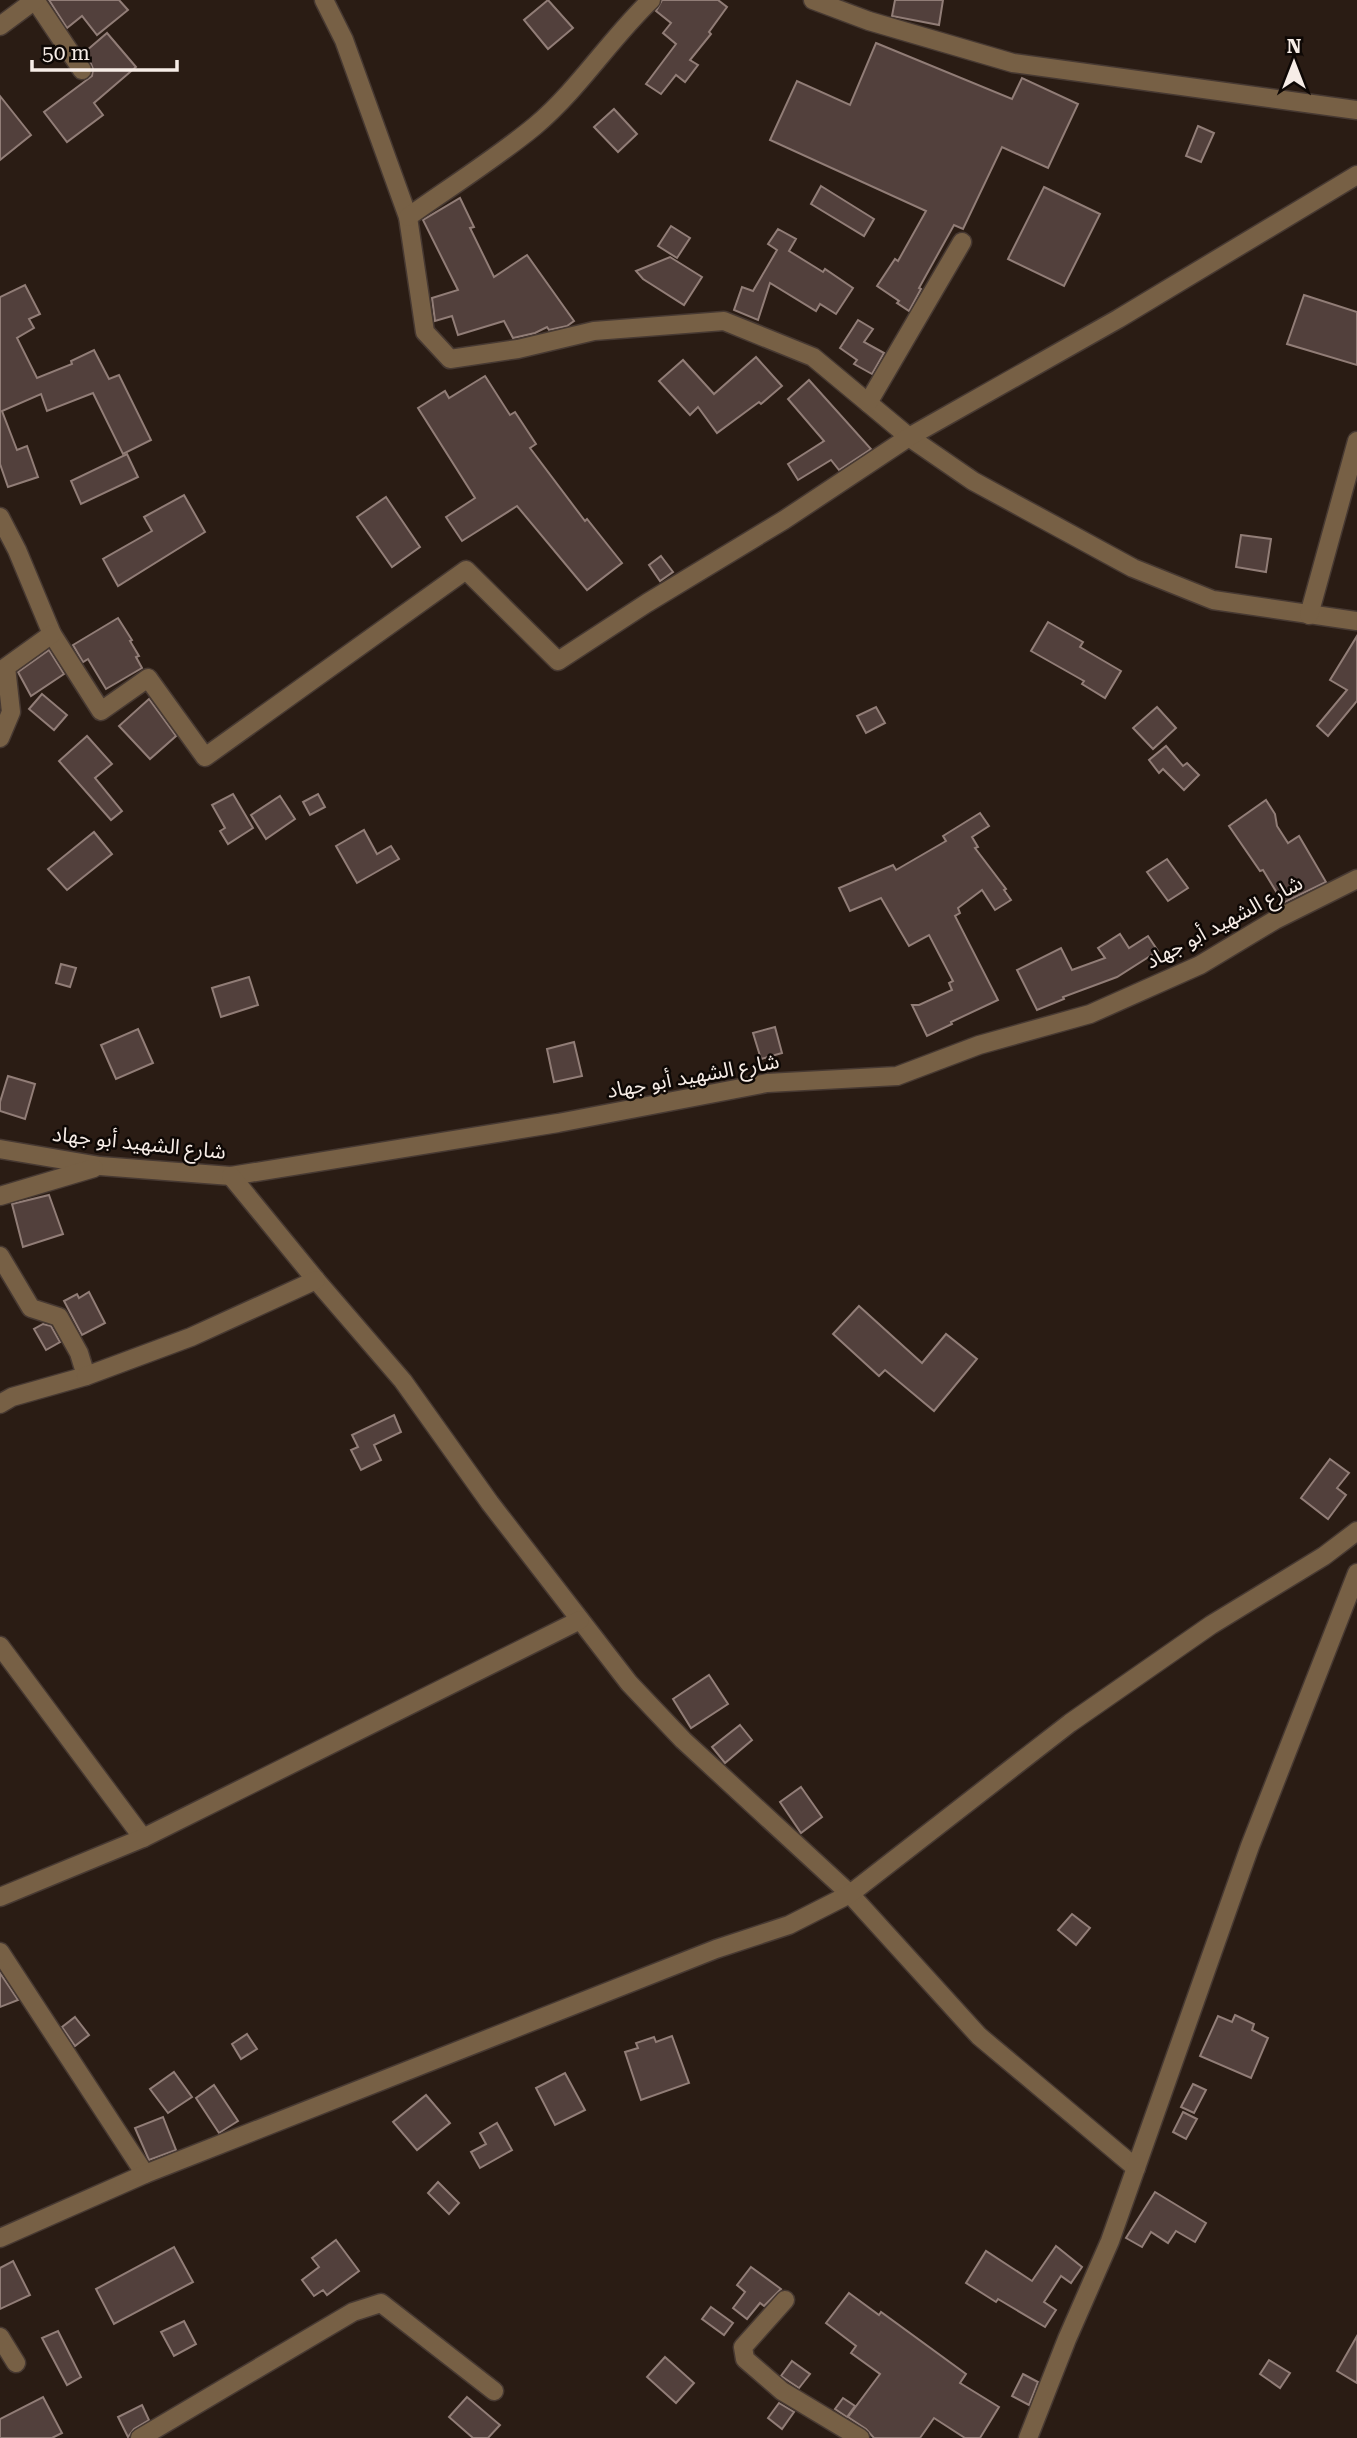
<svg xmlns="http://www.w3.org/2000/svg" width="1357" height="2438" viewBox="0 0 1357 2438" font-family="'Roboto Serif','Noto Sans Arabic',serif">
	<style>
		.building { fill: #52403c; stroke: #917d77; stroke-width: 2 }
		.lines { fill: none; stroke-linecap: round; stroke-linejoin: round }
		.minor-casing { stroke: #473932; stroke-width: 21 }
		.minor { stroke: #776045; stroke-width: 18 }
		.labels { text-anchor: middle; dominant-baseline: central; stroke-width: 5; stroke-linejoin: round; paint-order: stroke }
		.street-label { font-size: 21px; fill: #f7ede7; stroke: #0e0805 }
	</style>
	<rect width="100%" height="100%" fill="#2a1c14"/>
	<!-- building -->
	<g class="building">
		<path d="M49,0h70l9,10 -31,25 -15,-19 -15,12z"/>
		<path d="M548,0l25,28 -25,21 -24,-29z"/>
		<path d="M662,0h56l9,7 -18,25 2,2 -21,26 8,5 -13,17 -9,-7 -15,19 -15,-10 30,-40 -13,-11 8,-10 -15,-12z"/>
		<path d="M895,0h48l-4,25 -47,-9z"/>
		<path d="M107,33l29,34 -42,36 9,12 -36,27 -23,-30 48,-36 1,-7 -7,-18z"/>
		<path d="M876,43l136,56 10,-21 56,26 -30,64 -46,-21 -39,82 -9,-4 -35,63 2,1 -12,22 -12,-8 2,-2 -22,-15 18,-27 3,2 28,-50 -156,-71 27,-59 53,24z"/>
		<path d="M0,96l31,39 -31,25z"/>
		<path d="M614,109l23,25 -19,18 -24,-25z"/>
		<path d="M1198,126l16,7 -13,29 -15,-6z"/>
		<path d="M821,186l53,33 -10,17 -53,-32z"/>
		<path d="M1044,187l56,27 -36,72 -56,-27z"/>
		<path d="M460,198l14,29 -4,1 24,49 33,-22 47,66 -7,5 -18,4 -2,-3 -12,6 -22,5 -9,-17 -46,14 -6,-19 -17,5 -3,-23 26,-8 -35,-70z"/>
		<path d="M671,226l19,12 -13,20 -19,-12z"/>
		<path d="M778,229l18,10 -7,12 34,21 2,-3 28,19 -17,26 -16,-10 -4,7 -46,-28 -12,37 -24,-10 8,-23 11,4 24,-41 -9,-6z"/>
		<path d="M670,257l32,20 -18,28 -41,-26 -7,-8z"/>
		<path d="M25,285l15,29 -11,5 5,9 -17,10 20,40 35,-14 -1,-3 23,-11 15,29 10,-4 32,65 -28,14 -30,-61 -46,18 -6,-17 -39,17 15,39 10,-4 11,31 -30,10 -8,-23v-167z"/>
		<path d="M1304,295l53,17v53l-70,-21z"/>
		<path d="M858,320l15,9 -9,13 20,11 -12,21 -18,-10 3,-4 -17,-12z"/>
		<path d="M756,357l26,29 -21,18 -2,-2 -42,31 -19,-26 -8,8 -31,-34 24,-21 31,34z"/>
		<path d="M485,376l25,39 5,-3 21,32 -6,4 55,73 2,-2 35,44 -35,27 -70,-84 -55,35 -16,-24 29,-19 -57,-90 27,-17 4,7z"/>
		<path d="M809,380l62,69 -32,21 -8,-10 -33,20 -10,-16 36,-23 -36,-42z"/>
		<path d="M127,454l11,23 -57,27 -10,-23z"/>
		<path d="M184,495l21,37 -87,54 -15,-27 49,-28 -8,-14z"/>
		<path d="M386,497l34,50 -28,20 -35,-50z"/>
		<path d="M1241,535l30,4 -5,33 -30,-5z"/>
		<path d="M661,556l12,16 -13,9 -11,-16z"/>
		<path d="M118,618l14,22 -2,1 9,15 -3,1 6,11 -36,21 -18,-30 -5,3 -10,-17z"/>
		<path d="M1048,622l35,20 -3,5 41,24 -16,27 -23,-14 2,-3 -53,-30z"/>
		<path d="M1357,636v65l-29,35 -11,-10 30,-36 -17,-10z"/>
		<path d="M49,650l15,24 -33,22 -13,-24z"/>
		<path d="M42,694l25,21 -13,15 -25,-21z"/>
		<path d="M149,699l27,37 -26,23 -31,-33z"/>
		<path d="M876,707l9,16 -19,10 -9,-17z"/>
		<path d="M1157,707l19,21 -23,21 -20,-21z"/>
		<path d="M87,736l25,28 -17,14 27,33 -11,9 -52,-59z"/>
		<path d="M1166,746l17,20 4,-3 12,12 -15,15 -21,-21 -4,4 -10,-13z"/>
		<path d="M233,794l20,34 -25,16 -8,-13 5,-3 -13,-23z"/>
		<path d="M318,794l7,13 -15,8 -7,-13z"/>
		<path d="M280,796l15,23 -29,20 -15,-24z"/>
		<path d="M1266,800l9,14 2,12 11,17 11,-7 27,46 -43,21 -20,-33 -3,1 -31,-45z"/>
		<path d="M980,813l9,13 -17,11 6,10 -3,1 31,41 -2,1 7,10 -16,10 -13,-20 -24,18 2,5 -5,3 43,84 -47,22 1,2 -25,12 -15,-31h7l33,-15 -3,-7 4,-2 -24,-46 -20,11 -28,-48 -31,13 -11,-23 54,-23 3,5 50,-29 -3,-5z"/>
		<path d="M364,830l13,24 14,-8 8,13 -42,24 -21,-37z"/>
		<path d="M94,832l18,22 -45,36 -19,-21z"/>
		<path d="M1167,859l21,29 -20,13 -21,-29z"/>
		<path d="M1120,934l9,14 19,-12 10,15 -41,26 -54,20 1,2 -27,11 -20,-40 44,-22 11,22 33,-12 -7,-10z"/>
		<path d="M61,964l15,4 -6,19 -14,-4z"/>
		<path d="M249,977l9,28 -37,12 -9,-29z"/>
		<path d="M775,1027l7,26 -21,6 -8,-26z"/>
		<path d="M138,1029l15,34 -37,16 -15,-34z"/>
		<path d="M574,1042l8,34 -28,6 -7,-33z"/>
		<path d="M8,1076l27,8 -10,35 -25,-8v-9z"/>
		<path d="M49,1195l14,39 -40,13 -11,-43z"/>
		<path d="M89,1292l16,31 -23,12 -18,-34 13,-7 2,4z"/>
		<path d="M859,1306l63,57 24,-29 31,25 -43,52 -49,-41 -6,6 -46,-42z"/>
		<path d="M43,1324l8,2 9,16 -14,8 -12,-21z"/>
		<path d="M394,1415l7,17 -27,13 7,15 -20,10 -10,-20 7,-3 -6,-12z"/>
		<path d="M1330,1459l19,14 -12,15 9,7 -18,24 -27,-21z"/>
		<path d="M709,1675l19,29 -37,24 -18,-29z"/>
		<path d="M740,1725l12,15 -27,23 -13,-16z"/>
		<path d="M801,1787l21,30 -21,16 -21,-31z"/>
		<path d="M1072,1914l18,14 -14,17 -18,-15z"/>
		<path d="M0,1973l18,27 -18,7z"/>
		<path d="M1235,2015l19,9 -2,6 16,8 -17,40 -51,-22 18,-40 14,6z"/>
		<path d="M75,2017l14,18 -14,11 -13,-19z"/>
		<path d="M247,2034l10,15 -16,10 -9,-15z"/>
		<path d="M672,2036l17,47 -48,17 -16,-48 13,-4 -2,-5 18,-6 2,5z"/>
		<path d="M174,2072l18,25 -24,16 -18,-24z"/>
		<path d="M565,2073l20,37 -30,15 -19,-37z"/>
		<path d="M1193,2084l13,6 -12,23 -13,-6z"/>
		<path d="M214,2085l24,36 -19,12 -23,-35z"/>
		<path d="M426,2095l24,28 -33,27 -24,-28z"/>
		<path d="M1183,2112l14,7 -11,20 -13,-7z"/>
		<path d="M163,2117l13,33 -27,10 -14,-32z"/>
		<path d="M497,2123l15,27 -32,18 -9,-16 15,-8 -6,-11z"/>
		<path d="M438,2182l21,21 -10,11 -21,-21z"/>
		<path d="M1155,2192l51,31 -11,19 -19,-11 -8,12 -17,-11 -9,15 -16,-9z"/>
		<path d="M336,2240l23,31 -32,24 -4,-5 -9,6 -12,-16 17,-13 -7,-9z"/>
		<path d="M1056,2246l26,21 -11,16 -10,-7 -17,26 12,8 -11,17 -47,-28 -2,3 -30,-19 20,-32 46,30z"/>
		<path d="M174,2247l19,35 -79,42 -18,-35z"/>
		<path d="M13,2261l17,34 -30,14v-41z"/>
		<path d="M751,2267l30,22 -17,17 -4,-3 -13,16 -14,-11 12,-16 -8,-7z"/>
		<path d="M849,2293l30,22 2,-3 85,62 -6,9 39,24 -19,31h-15l-31,-20 -14,20h-46l-8,-9 -18,-12 32,-43 -29,-21 5,-7 -30,-23z"/>
		<path d="M711,2307l22,16 -9,12 -22,-16z"/>
		<path d="M184,2321l12,23 -22,12 -13,-24z"/>
		<path d="M58,2331l23,46 -14,8 -25,-47z"/>
		<path d="M1357,2336v47l-20,-12z"/>
		<path d="M665,2357l29,26 -18,20 -29,-26z"/>
		<path d="M1269,2360l21,13 -10,15 -20,-14z"/>
		<path d="M792,2361l18,13 -11,14 -18,-12z"/>
		<path d="M1023,2374l15,8 -9,23 -17,-9z"/>
		<path d="M43,2397l19,36 -10,5h-52v-19z"/>
		<path d="M467,2397l33,28 -12,13h-15l-24,-21z"/>
		<path d="M843,2398l12,8 -8,11 -12,-8z"/>
		<path d="M779,2403l15,9 -12,17 -14,-11z"/>
		<path d="M142,2405l7,15 -15,9 -6,8 -10,-20z"/>
	</g>
	<g class="lines">
		<defs>
			<g id="minor">
				<path d="M35,0l47,70"/>
				<path d="M324,0l20,40 64,177 17,115 25,27 68,-10 76,-18 130,-10 89,36 96,80 64,44 160,87 80,32 144,21"/>
				<path d="M813,0l56,21 144,42 344,47"/>
				<path d="M0,26l35,-26"/>
				<path d="M408,217c42,-30 87,-58 127,-91 44,-37 75,-87 116,-126"/>
				<path d="M868,403l94,-161"/>
				<path d="M0,517l17,33 35,84 49,77 47,-33 57,79 261,-187 92,91 89,-58 137,-83 125,-83 209,-118 239,-144"/>
				<path d="M1309,615l48,-174"/>
				<path d="M0,738l11,-26 -5,-45 46,-33"/>
				<path d="M0,1149l100,17 131,10 327,-53 209,-40 130,-7 82,-31 111,-31 110,-49 75,-45 82,-41"/>
				<path d="M231,1176l85,104 87,101 87,122 139,180 54,57 167,154 129,142 157,132"/>
				<path d="M0,1196l94,-28"/>
				<path d="M0,1256l31,52 28,9 20,36 7,23 -74,21 -12,7"/>
				<path d="M86,1376l105,-39 125,-57"/>
				<path d="M0,1646l143,192"/>
				<path d="M0,1897l143,-59 437,-218"/>
				<path d="M0,1952l145,222"/>
				<path d="M0,2238l145,-64 571,-225 73,-24 61,-31 220,-171 141,-98 113,-69 33,-25"/>
				<path d="M785,2300l-42,47 2,12 37,32 78,47"/>
				<path d="M0,2337l16,26"/>
				<path d="M140,2438l213,-126 28,-9 113,88"/>
				<path d="M1028,2438l39,-99 43,-98 140,-395 107,-273"/>
			</g>
		</defs>
		<!-- minor casing -->
		<use href="#minor" class="minor-casing"/>
		<!-- minor -->
		<use href="#minor" class="minor"/>
	</g>
	<g class="labels">
		<!-- street labels -->
		<g class="street-label">
			<text transform="translate(1224 922) rotate(-28)">شارع الشهيد أبو جهاد</text>
			<text transform="translate(693 1076) rotate(-10)">شارع الشهيد أبو جهاد</text>
			<text transform="translate(139 1143) rotate(6)">شارع الشهيد أبو جهاد</text>
		</g>
	</g>
	<!-- north arrow -->
	<g transform="translate(1294 63)" stroke="#0e0805" stroke-width="5" paint-order="stroke">
	<path d="M0-5L12 26L0 18L-12 26Z" fill="#f7ede7"/>
	<text y="-10" font-size="19" font-weight="bold" text-anchor="middle" fill="#f7ede7">N</text>
	</g>
	<!-- scale -->
	<path d="M32 60v10h145v-10" fill="none" stroke="#f7ede7" stroke-width="3.5"/>
	<text x="42" y="60" font-size="21" fill="#f7ede7" stroke="#0e0805" stroke-width="5" paint-order="stroke">50 m</text>
</svg>
